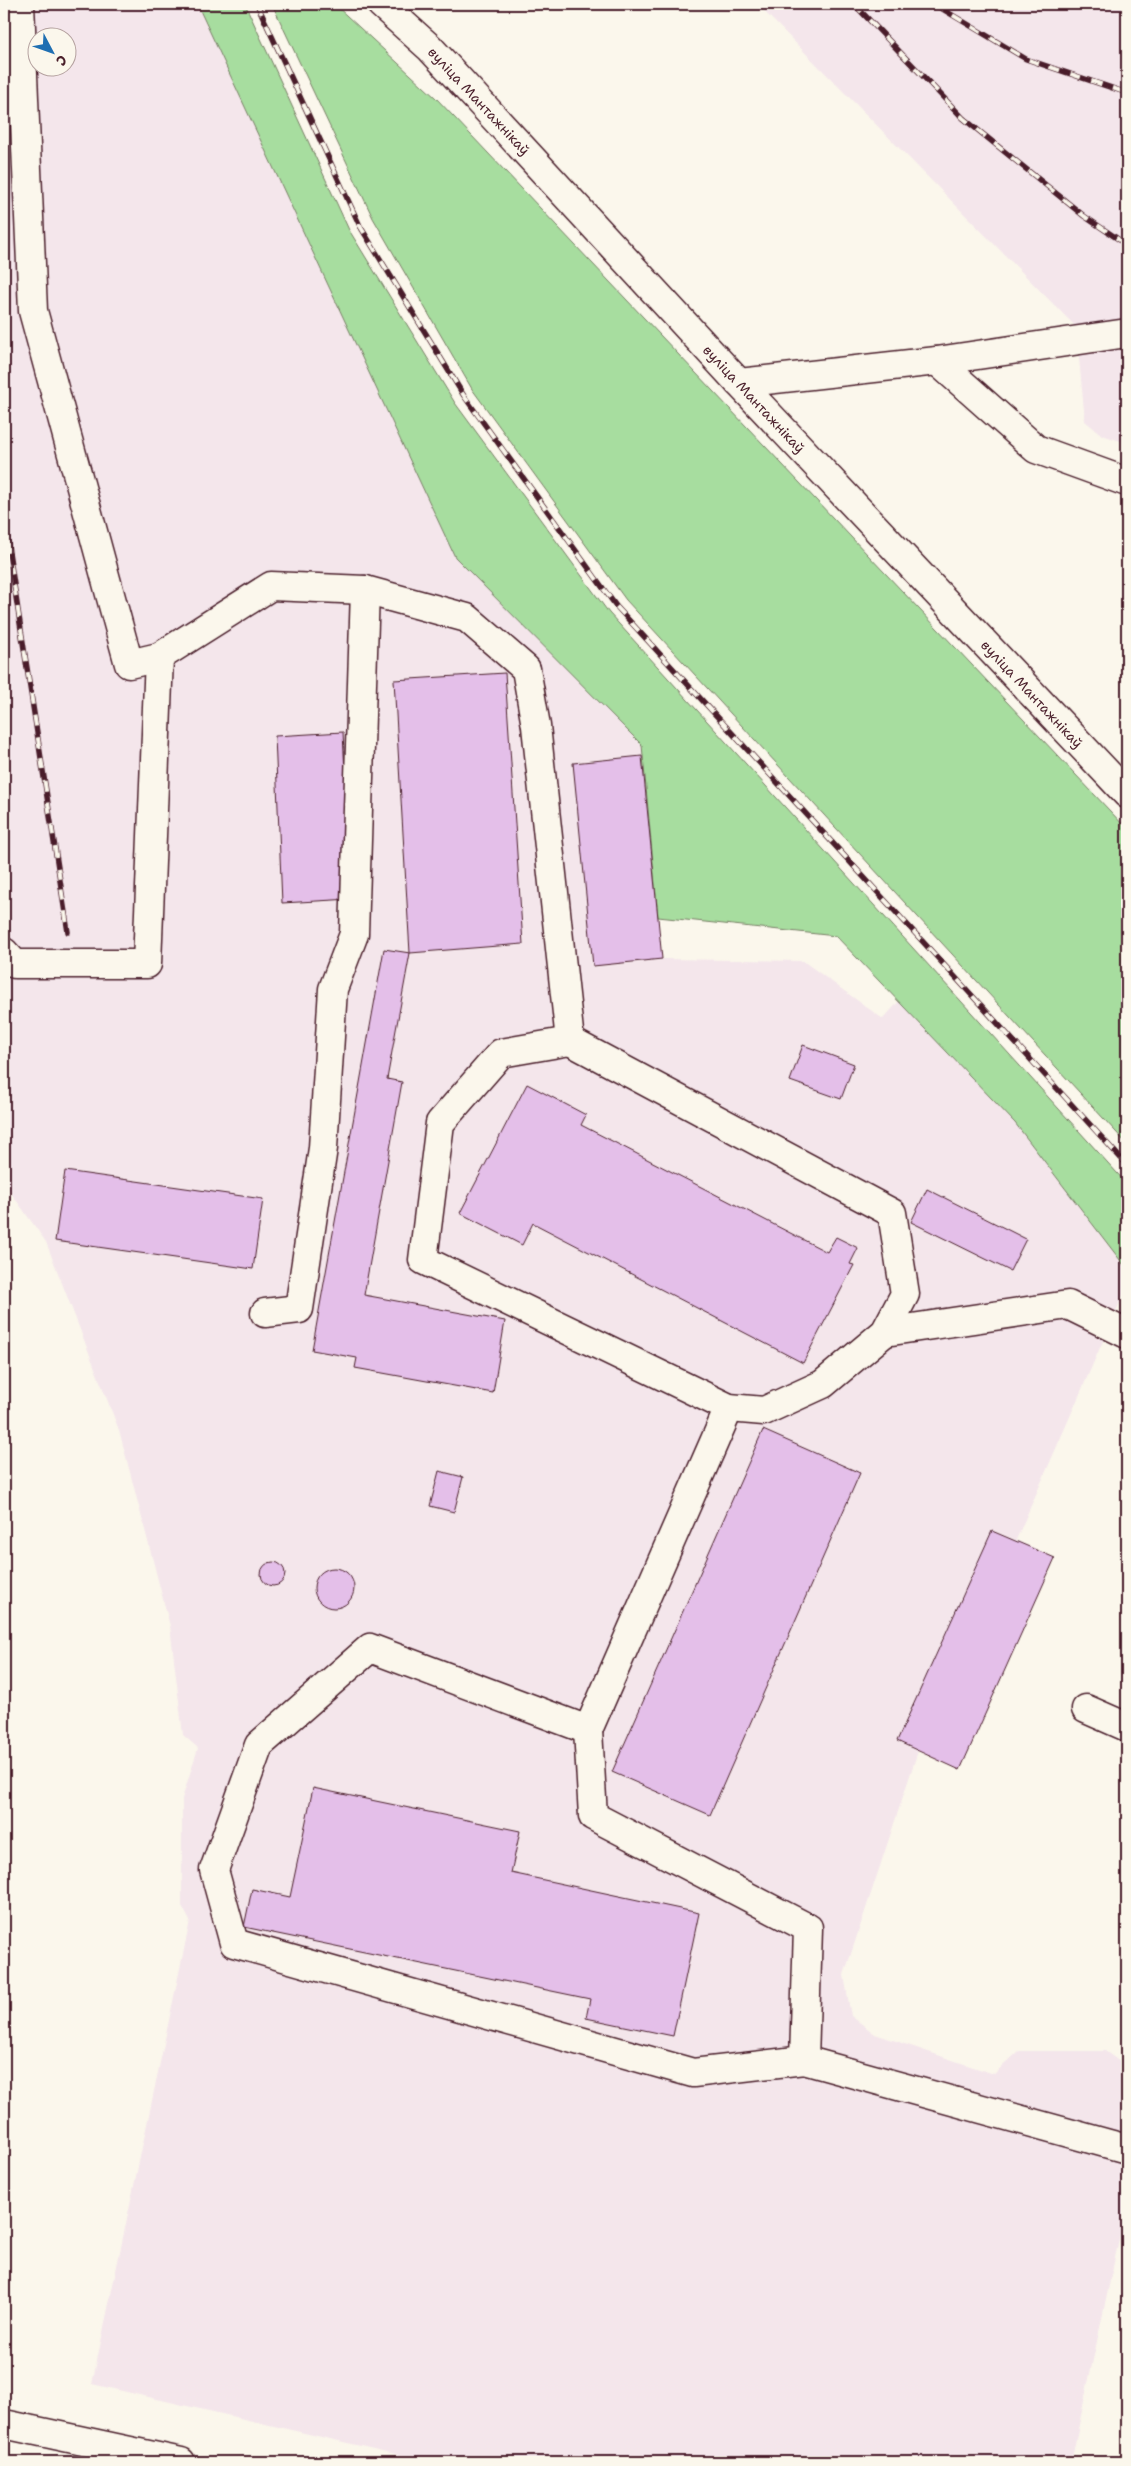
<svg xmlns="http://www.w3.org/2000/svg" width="1131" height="2466" viewBox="0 0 1131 2466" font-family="'Shantell Sans',sans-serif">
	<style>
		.built { fill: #f4e6eb; fill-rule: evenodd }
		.green { fill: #a7dd9f; stroke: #787e65 }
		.building { fill: #e4bfe9; stroke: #4a1f2b }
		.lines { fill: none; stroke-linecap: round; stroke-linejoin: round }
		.minor-casing { stroke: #4a1f2b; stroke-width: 31 }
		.major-casing { stroke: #4a1f2b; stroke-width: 31 }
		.minor { stroke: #fbf7ec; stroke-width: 28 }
		.major { stroke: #fbf7ec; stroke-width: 28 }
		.rail-casing { stroke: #4a1f2b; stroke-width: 5.5 }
		.rail { stroke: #fbf7ec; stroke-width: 4; stroke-dasharray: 11; stroke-linecap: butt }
		.labels { text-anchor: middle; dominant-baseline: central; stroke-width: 4; stroke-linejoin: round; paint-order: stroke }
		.street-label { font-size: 14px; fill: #4a1f2b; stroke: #fbf7ec }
	</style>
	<rect width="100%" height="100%" fill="#fbf7ec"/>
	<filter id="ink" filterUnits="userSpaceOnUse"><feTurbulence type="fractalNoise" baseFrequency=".02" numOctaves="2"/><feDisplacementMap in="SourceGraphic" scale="10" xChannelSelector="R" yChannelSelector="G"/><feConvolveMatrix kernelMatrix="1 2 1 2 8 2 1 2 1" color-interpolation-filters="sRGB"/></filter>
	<g filter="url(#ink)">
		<!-- built -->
		<g class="built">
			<path d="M4,4h193l258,553 187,188 20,214 141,2 80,58 17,-19 115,123 112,146v17l-111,254 39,18 -95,212 -42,-19 -74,224 7,41 24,18 119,40 25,-23h86l22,16v135l-56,260h-641l-338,-78 98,-463 -8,-15v-107l16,-51 -15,-13 -13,-109 -51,-196 -73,-188 -42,-59zM38,38h30v30h-30z"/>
			<path d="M757,4h370v439l-25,-8 -17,-14 -9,-94z"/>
		</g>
		<!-- green -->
		<g class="green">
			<path d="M197,4h48l104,226 106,173 154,210 518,571v85l-112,-146 -179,-187 -178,-19 -16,-172 -187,-188z"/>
			<path d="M272,4h62l102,94 691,731v315l-501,-544 -154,-211 -99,-171z"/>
		</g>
		<!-- building -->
		<g class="building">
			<path d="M505,673l18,271 -113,9 -16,-273z"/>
			<path d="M343,732l8,167 -69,4 -7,-167z"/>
			<path d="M642,756l20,203 -69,7 -20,-203z"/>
			<path d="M384,949l26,4 -23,126 15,3 -38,213 141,26 -12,72 -138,-25 2,-10 -45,-8z"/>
			<path d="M803,1045l51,19 -13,35 -51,-18z"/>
			<path d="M527,1084l59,31 -5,10 246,127 9,-15 22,11 -8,16 4,1 -51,98 -270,-140 -11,22 -62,-32z"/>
			<path d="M65,1171l198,28 -10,70 -198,-28z"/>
			<path d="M927,1189l99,50 -16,32 -99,-49z"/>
			<path d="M763,1430l97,43 -150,342 -98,-43z"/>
			<path d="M439,1471l24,6 -9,35 -24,-6z"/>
			<path d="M992,1531l63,27 -95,212 -63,-29z"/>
			<circle cx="273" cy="1574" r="12"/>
			<circle cx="334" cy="1588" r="20"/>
			<path d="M313,1788l207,43 -9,42 188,40 -26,123 -87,-18 4,-19 -346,-72 8,-38 38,8z"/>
		</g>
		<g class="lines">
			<defs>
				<g id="minor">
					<path d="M20,4l13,307 96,353 30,-7 112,-71 94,4 102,28 59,51 10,57 34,315"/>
					<path d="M937,361l99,88 91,33"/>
					<path d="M739,383l198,-22 190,-28"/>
					<path d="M4,952l11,12h132l12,-307"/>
					<path d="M570,1041l322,172 13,81 -20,38 -62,52 -59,27 -35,-3 -306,-148 17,-137 61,-70z"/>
					<path d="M265,1313l34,-4 24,-161 10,-159 21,-55 11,-344"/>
					<path d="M885,1332l183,-27 59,29"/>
					<path d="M729,1408l-141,322 5,86 215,112 -4,132"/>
					<path d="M1086,1709l41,18"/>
					<path d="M588,1730l-218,-82 -111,97 -45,125 20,73 459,130 111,-13 323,89"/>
					<path d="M4,2424l177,38"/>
				</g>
				<path id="major" d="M381,4l49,44 309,335 388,411"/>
			</defs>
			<!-- minor casing -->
			<use href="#minor" class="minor-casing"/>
			<!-- major casing -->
			<use href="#major" class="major-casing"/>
			<!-- minor -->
			<use href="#minor" class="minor"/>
			<!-- major -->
			<use href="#major" class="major"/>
			<defs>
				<g id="rail">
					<path d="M257,4l103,222 104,170 152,210 511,559"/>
					<path d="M854,4l109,114 121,98 43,29"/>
					<path d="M934,4l92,55 101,34"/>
					<path d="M4,520l64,412"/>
				</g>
			</defs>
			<!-- rail casing -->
			<use href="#rail" class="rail-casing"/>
			<!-- rail -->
			<use href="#rail" class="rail"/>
		</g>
	</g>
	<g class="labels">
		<!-- street labels -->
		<g class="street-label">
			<text transform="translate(479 101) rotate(47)">вуліца Мантажнікаў</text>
			<text transform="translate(754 399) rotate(47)">вуліца Мантажнікаў</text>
			<text transform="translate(1032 694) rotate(47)">вуліца Мантажнікаў</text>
		</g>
	</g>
	<!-- margin -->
	<rect width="1131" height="2466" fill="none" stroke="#fbf7ec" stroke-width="20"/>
	<rect x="10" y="10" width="1111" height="2446" fill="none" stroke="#4a1f2b" stroke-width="2" filter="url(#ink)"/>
	<!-- north arrow -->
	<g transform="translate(52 52) rotate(131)"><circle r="24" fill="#fbf7ec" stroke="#b4a19f"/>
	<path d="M0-4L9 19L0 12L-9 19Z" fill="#1f6fb2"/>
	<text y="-8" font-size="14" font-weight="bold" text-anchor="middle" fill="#4a1f2b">С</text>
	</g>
</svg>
